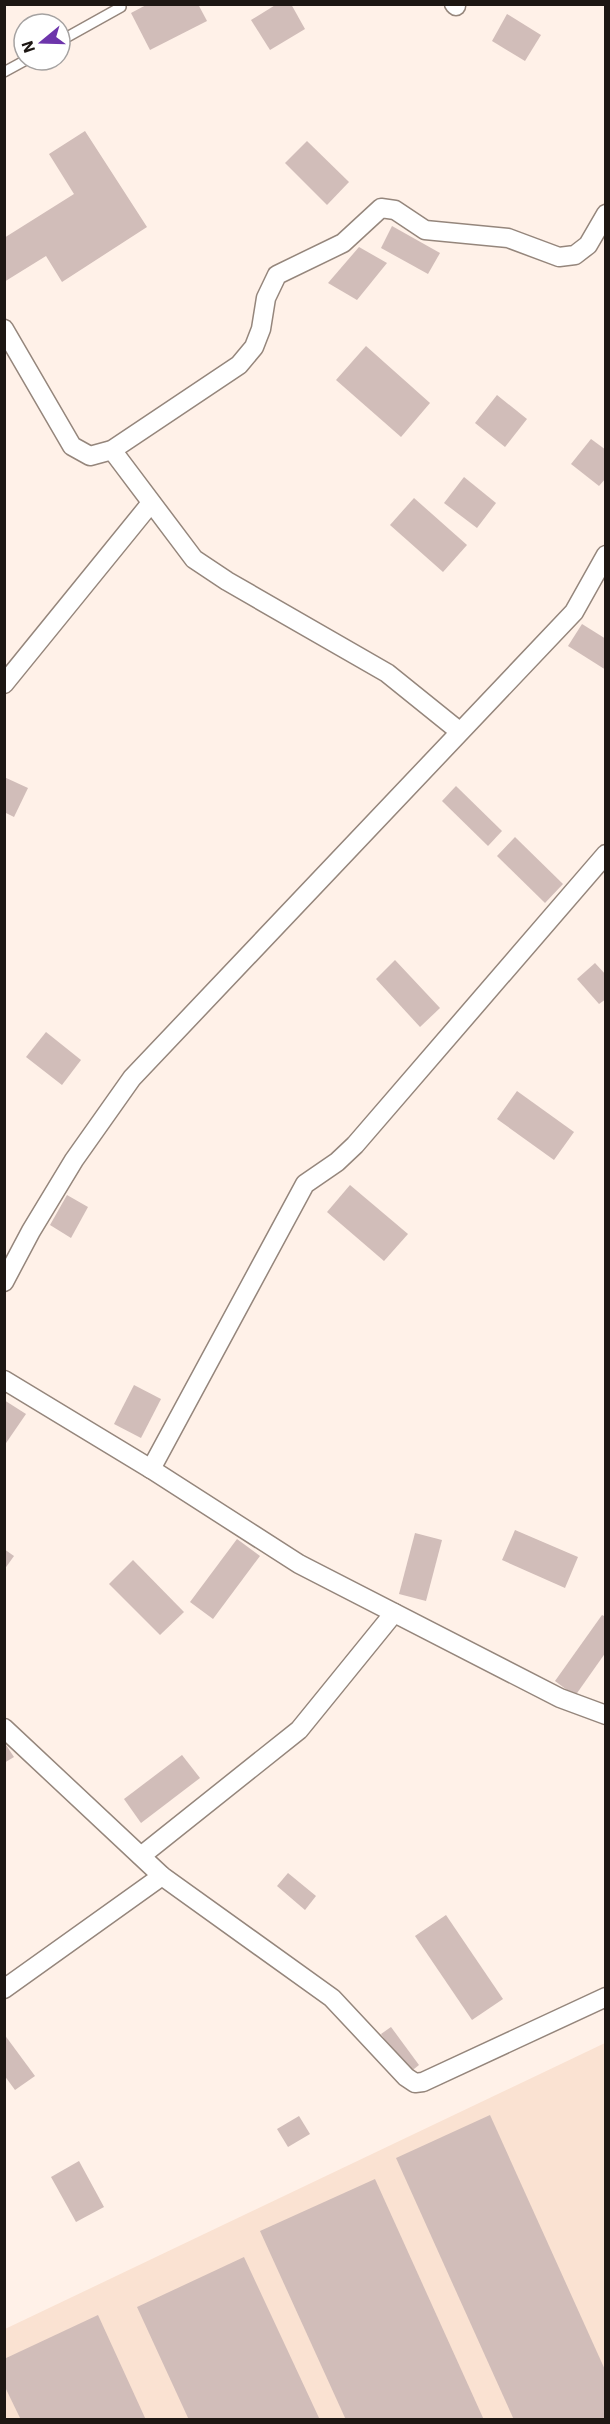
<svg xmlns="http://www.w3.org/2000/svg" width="610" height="2424" viewBox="0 0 610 2424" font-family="'IBM Plex Sans',sans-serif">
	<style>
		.built { fill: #fae2d2 }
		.building { fill: #d1bdb9 }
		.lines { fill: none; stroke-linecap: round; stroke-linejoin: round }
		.service-casing { stroke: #95867c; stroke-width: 12 }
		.minor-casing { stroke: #95867c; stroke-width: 21 }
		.service { stroke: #fff; stroke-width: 9 }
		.minor { stroke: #fff; stroke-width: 18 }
	</style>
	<rect width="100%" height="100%" fill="#fff1e8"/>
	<!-- built -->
	<path class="built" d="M605,2043v376l-600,1v-91z"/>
	<!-- building -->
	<g class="building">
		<path d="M148,4h50l9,17 -57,29 -19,-37z"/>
		<path d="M277,4h14l14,25 -35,21 -19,-30z"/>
		<path d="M507,14l34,21 -16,26 -33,-20z"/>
		<path d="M85,131l62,96 -85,55 -16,-26 -42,26v-44l70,-44 -25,-40z"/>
		<path d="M307,141l42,41 -22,23 -42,-42z"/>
		<path d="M392,226l48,27 -12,21 -47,-26z"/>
		<path d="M359,247l28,16 -30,37 -29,-17z"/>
		<path d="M366,346l64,57 -29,34 -65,-57z"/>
		<path d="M497,395l30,24 -22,28 -30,-24z"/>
		<path d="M591,439l15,11v28l-7,8 -28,-22z"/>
		<path d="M464,477l32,26 -19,25 -33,-25z"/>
		<path d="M414,498l53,47 -24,27 -53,-47z"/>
		<path d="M582,624l24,15v31l-38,-24z"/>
		<path d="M4,777l24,11 -14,29 -10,-5z"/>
		<path d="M456,786l46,45 -14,15 -46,-45z"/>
		<path d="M515,837l48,47 -18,19 -48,-47z"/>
		<path d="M395,960l45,48 -20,19 -44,-48z"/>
		<path d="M595,963l11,12v24l-7,5 -22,-25z"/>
		<path d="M46,1032l35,28 -19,25 -36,-28z"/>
		<path d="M517,1091l57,41 -20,28 -57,-41z"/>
		<path d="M350,1185l58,49 -24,27 -57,-49z"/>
		<path d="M67,1195l21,12 -17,31 -21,-13z"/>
		<path d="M134,1385l27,14 -20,39 -27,-14z"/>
		<path d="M4,1400l22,14 -22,32z"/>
		<path d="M515,1530l63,27 -13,31 -63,-28z"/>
		<path d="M415,1533l27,7 -16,61 -27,-7z"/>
		<path d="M237,1539l23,17 -47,63 -23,-17z"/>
		<path d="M4,1549l10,7 -10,14z"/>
		<path d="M133,1560l51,52 -24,23 -51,-51z"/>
		<path d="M602,1615l4,2v35l-31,44 -20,-15z"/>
		<path d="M4,1742l10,15 -10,6z"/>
		<path d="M182,1755l18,23 -59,45 -17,-24z"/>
		<path d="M288,1873l28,23 -11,14 -28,-24z"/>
		<path d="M446,1915l57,84 -31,21 -57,-84z"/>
		<path d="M391,2027l28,38 -10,8 -28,-39z"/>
		<path d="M4,2034l31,42 -20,14 -11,-15z"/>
		<path d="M490,2115l116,257v48h-92l-118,-262z"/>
		<path d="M299,2116l11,18 -22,13 -11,-18z"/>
		<path d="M79,2161l25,46 -28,15 -25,-45z"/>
		<path d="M375,2179l109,241h-138l-86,-189z"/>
		<path d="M244,2257l76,163h-131l-52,-113z"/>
		<path d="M98,2315l48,105h-125l-17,-35v-26z"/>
	</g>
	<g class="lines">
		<defs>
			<g id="service">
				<path d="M60,41l61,-34"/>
				<path d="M4,72l22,-12"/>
			</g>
			<g id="minor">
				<path d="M454,4l2,2"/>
				<path d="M4,329l68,117 18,10 22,-6 127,-85 15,-18 7,-18 5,-31 11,-23 66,-32 38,-35 14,2 30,20 83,8 51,19 16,-2 13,-10 18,-31"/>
				<path d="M112,450l82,109 33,22 160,92 72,58"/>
				<path d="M4,684l147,-181"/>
				<path d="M4,1282l27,-51 43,-71 58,-82 442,-466 32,-57"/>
				<path d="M4,1380l147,89 148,95 261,134 46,17"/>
				<path d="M151,1469l154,-285 32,-22 18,-17 251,-291"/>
				<path d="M4,1728l158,148 170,122 74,79 9,6 8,-1 183,-85"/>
				<path d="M141,1856l158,-126 95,-117"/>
				<path d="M4,1989l158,-113"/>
			</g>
		</defs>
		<!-- service casing -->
		<use href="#service" class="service-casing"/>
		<!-- minor casing -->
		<use href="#minor" class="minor-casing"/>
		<!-- service -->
		<use href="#service" class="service"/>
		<!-- minor -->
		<use href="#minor" class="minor"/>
	</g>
	<!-- border -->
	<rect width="610" height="2424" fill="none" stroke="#1d1713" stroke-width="12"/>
	<!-- north arrow -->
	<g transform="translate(42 42) rotate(251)"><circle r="28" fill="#ffffff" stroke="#a5a2a1" stroke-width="1.5"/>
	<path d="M0-4.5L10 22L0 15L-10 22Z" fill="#6d35ab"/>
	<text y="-9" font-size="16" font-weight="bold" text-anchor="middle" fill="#1d1713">N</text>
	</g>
</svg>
